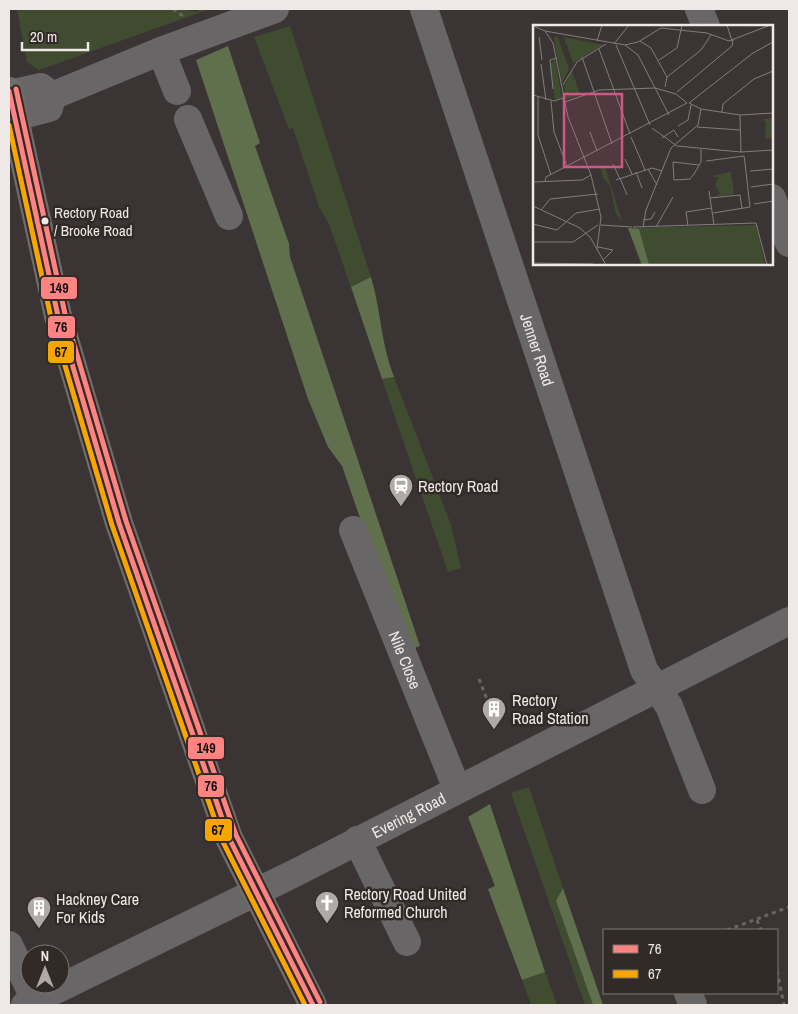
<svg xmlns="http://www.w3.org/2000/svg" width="798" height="1014" viewBox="0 0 798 1014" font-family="'Archivo Narrow',sans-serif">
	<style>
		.green { fill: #404c30 }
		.forest { fill: #60704c }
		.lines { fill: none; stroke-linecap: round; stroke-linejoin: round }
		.path { stroke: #696666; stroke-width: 3; stroke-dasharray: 4 4; stroke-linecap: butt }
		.minor { stroke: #696667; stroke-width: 28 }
		.highway { stroke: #6f6c6c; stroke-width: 28 }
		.bus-1-casing { stroke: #322a27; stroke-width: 9 }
		.bus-2-casing { stroke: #322a27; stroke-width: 9 }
		.bus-3-casing { stroke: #322a27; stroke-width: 9 }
		.bus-1 { stroke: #ff8380; stroke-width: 5 }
		.bus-2 { stroke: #f7a600; stroke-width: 5 }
		.bus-3 { stroke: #ff8380; stroke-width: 5 }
		.bus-dot { fill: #eee9e6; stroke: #322a27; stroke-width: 2 }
		.labels { text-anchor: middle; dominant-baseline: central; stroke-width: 5; stroke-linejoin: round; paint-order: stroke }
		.bus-label { font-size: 15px; fill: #eee9e6; stroke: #322a27; text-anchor: start }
		.street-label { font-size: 16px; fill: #eee9e6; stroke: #322a27 }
		.poi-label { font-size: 16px; fill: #eee9e6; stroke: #322a27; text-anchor: start }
		.inset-road { fill: none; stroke: #827d7b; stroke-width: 1 }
		.view { fill: #cf5785; fill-opacity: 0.15; stroke: #cf5785; stroke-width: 2.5 }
		.inset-edge { fill: none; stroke: #eee9e6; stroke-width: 2.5 }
		.line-badge { stroke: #322a27; stroke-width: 2 }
		.pale-badge-label { font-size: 14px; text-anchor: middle; font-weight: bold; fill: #111 }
	</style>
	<rect width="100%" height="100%" fill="#3a3534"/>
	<!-- green -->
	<g class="green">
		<path d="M17,9h163l18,3v-3h12l-171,61 -12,-8z"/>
		<path d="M290,26l81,251 -20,10 -22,-63 -10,-17 -26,-79 -4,1 -35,-92z"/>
		<path d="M394,377l57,148 10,43 -13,4 -66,-193z"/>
		<path d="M529,787l34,101 -7,13 37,104h-8l-74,-212z"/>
		<path d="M545,972l12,33h-26l-9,-25z"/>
	</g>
	<!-- forest -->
	<g class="forest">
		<path d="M228,46l32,97 -5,3 34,98 1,13 130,389 -11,4 -26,-66 -41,-118 -14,-19 -20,-48 -112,-339z"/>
		<path d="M371,277c10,33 10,68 23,100l-12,2 -31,-92z"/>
		<path d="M490,804l55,168 -23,8 -34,-91 7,-3 -27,-69z"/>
		<path d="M563,888l40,117h-10l-37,-104z"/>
	</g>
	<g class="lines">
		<!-- path -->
		<g class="path">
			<path d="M173,9l10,7"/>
			<path d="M479,679l11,28"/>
			<path d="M757,920l4,10"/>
			<path d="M727,930l62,-23"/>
			<path d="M777,971l7,34"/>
		</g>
		<!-- minor -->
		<g class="minor">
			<path id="s1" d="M424,9l220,661 25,36 33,84"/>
			<path d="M699,9l7,17"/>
			<path d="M161,51l16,40"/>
			<path d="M10,94l31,-7 11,9"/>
			<path d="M52,96l109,-45 114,-42"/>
			<path d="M15,117l34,-9 3,-12"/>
			<path d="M188,119l41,97"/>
			<path d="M772,198l17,45"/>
			<path id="s2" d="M353,530l104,259"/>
			<path d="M357,840l50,102"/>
			<path d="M9,945l26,55"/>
			<path d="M688,993l5,12"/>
			<path id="s3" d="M25,1005l270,-132 494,-252"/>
		</g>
		<!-- highway -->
		<path class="highway" d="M9,91l49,225 61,207 110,315 84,167"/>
		<defs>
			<path id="bus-1" d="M9,91l49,225 61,207 110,315 84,167"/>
			<path id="bus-2" d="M9,125l42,193 61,207 110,315 83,165"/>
			<path id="bus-3" d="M16,89l49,225 61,207 110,314 84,167"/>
		</defs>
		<!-- bus-1 casing -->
		<use href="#bus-1" class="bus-1-casing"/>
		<!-- bus-2 casing -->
		<use href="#bus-2" class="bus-2-casing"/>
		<!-- bus-3 casing -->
		<use href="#bus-3" class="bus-3-casing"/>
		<!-- bus-1 -->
		<use href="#bus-1" class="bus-1"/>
		<!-- bus-2 -->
		<use href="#bus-2" class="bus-2"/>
		<!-- bus-3 -->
		<use href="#bus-3" class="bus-3"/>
	</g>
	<!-- icons -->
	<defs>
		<symbol id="station-pin" viewBox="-11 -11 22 30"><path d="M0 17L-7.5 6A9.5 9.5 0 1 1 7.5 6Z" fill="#afaaa8" stroke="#322a27"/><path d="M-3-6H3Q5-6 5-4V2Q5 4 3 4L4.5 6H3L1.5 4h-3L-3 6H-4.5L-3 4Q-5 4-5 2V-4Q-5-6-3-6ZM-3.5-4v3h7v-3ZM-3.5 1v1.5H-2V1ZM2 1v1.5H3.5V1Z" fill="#fff"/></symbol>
		<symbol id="building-pin" viewBox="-11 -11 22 30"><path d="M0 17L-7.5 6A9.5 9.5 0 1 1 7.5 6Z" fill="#afaaa8" stroke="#322a27"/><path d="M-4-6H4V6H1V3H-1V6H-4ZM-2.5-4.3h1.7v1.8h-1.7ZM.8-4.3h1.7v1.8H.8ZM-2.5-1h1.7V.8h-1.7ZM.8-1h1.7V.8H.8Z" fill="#fff"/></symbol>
		<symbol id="church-pin" viewBox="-11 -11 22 30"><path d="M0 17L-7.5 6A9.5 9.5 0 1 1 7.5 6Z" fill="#afaaa8" stroke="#322a27"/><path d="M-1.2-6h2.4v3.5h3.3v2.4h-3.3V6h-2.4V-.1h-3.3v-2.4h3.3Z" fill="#fff"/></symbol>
	</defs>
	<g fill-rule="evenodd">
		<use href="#station-pin" x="387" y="472" width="28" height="38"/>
		<use href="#building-pin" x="480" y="695" width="28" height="38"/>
		<use href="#church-pin" x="313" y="889" width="28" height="38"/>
		<use href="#building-pin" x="25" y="894" width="28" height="38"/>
	</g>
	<!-- markers -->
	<circle class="bus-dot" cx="45" cy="221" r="4.5"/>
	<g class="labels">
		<!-- bus labels -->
		<g class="bus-label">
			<text x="54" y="212">Rectory Road<tspan x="54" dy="18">/ Brooke Road</tspan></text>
		</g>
		<!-- street labels -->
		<g class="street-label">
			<text stroke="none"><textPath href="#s1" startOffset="359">Jenner Road</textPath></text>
			<text stroke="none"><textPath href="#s2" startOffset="140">Nile Close</textPath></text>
			<text stroke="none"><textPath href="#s3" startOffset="428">Evering Road</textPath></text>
		</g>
		<!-- poi labels -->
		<g class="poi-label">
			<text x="418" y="486">Rectory Road</text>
			<text x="512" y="700">Rectory<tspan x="512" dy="18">Road Station</tspan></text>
			<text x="344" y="894">Rectory Road United<tspan x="344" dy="18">Reformed Church</tspan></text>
			<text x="56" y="899">Hackney Care<tspan x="56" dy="18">For Kids</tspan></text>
		</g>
	</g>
	<!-- overview -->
	<g transform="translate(533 25)">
		<rect width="240" height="240" fill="#3a3534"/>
		<path d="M24,10l12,34 -7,14 -8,-44zM31,12l39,8 -30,18zM22,34l7,39 -7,2 -5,-35zM39,46l8,23 -14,5 -2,-12zM240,93v20l-8,1 1,-16 -3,-4zM71,139l15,48 4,10 -7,-8 -6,-28 -7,-8 -2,-10zM198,147l3,22 -22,3 8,-3 -5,-9 3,-7 -7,-2zM223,200l9,40h-124l-13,-37z" fill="#404c30"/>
		<path d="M95,203l11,1 10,36h-7z" fill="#60704c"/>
		<path class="inset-road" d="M194,0l5,16M0,1l12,5 8,12 15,74 23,58 -9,5 -49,2M12,6l80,14 13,-3 23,-14 46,5 22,8 39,-15M6,12l3,23M64,16l5,-16M107,16l11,7 16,29M240,17l-20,11 -64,50 12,6 39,6 33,-2M81,19l15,-19M83,20l34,80M92,20l13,10 31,60M66,24l31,85M49,32l30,87M126,35l18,-12 5,-23M8,39l5,36M30,60l14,-23 29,-18M132,62l2,-10 34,-27 10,-15M20,64l-3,-29 7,-2M144,67l55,-46 1,-6M0,70l21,6 10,-3M5,72v38l13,40M18,76l3,31 13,34M189,87l1,-8 31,-25 19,-8M207,90l1,37M145,101l10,-6 3,-15M164,102l43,3M119,103l25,18 64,6 32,-2M57,107l7,19M98,112l14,33M129,113l12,-8 4,7M92,134l7,15M173,136l38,-5 1,7 5,44 -37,6M80,139l7,15M166,140l-26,-3 1,18 16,-1 4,-5 7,-12v-13M115,144l9,16M217,146l23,-2M103,147l6,16M58,150l10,42 -4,32M87,153l7,17M83,155l36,-12 10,3M12,156l1,-4 141,-74 -11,-9 -21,-6 -56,2 -34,12M218,162l22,-3M176,166l5,34M177,173l30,-3 2,14M221,179l19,-3M0,181l47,22 10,9 16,28M9,184l8,-10 48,-5M110,195l8,-1 4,-7M0,199l24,6 19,-17 24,-4M68,200l31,2M155,201l-2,-14 26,-4M100,202l123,-4 11,42M110,202l3,-17 25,-62 27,-23 3,-16M123,202l17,-30M0,217h40l25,-17M65,222l15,3 -10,10M0,238l60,1"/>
		<path class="view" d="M31,69h58v73h-58z"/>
		<rect width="240" height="240" class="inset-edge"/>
	</g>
	<g class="line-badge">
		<rect x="40" y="276" width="38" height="24" rx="5" fill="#ff8380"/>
		<rect x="47" y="315" width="29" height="24" rx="5" fill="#ff8380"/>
		<rect x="47" y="340" width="28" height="24" rx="5" fill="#f7a600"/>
		<rect x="187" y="736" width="38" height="24" rx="5" fill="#ff8380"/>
		<rect x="197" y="774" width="28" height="24" rx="5" fill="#ff8380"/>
		<rect x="204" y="818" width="29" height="24" rx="5" fill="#f7a600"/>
	</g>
	<g class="pale-badge-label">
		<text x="59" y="293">149</text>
		<text x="61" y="332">76</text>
		<text x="61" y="357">67</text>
		<text x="206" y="753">149</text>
		<text x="211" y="791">76</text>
		<text x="218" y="835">67</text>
	</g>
	<!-- border -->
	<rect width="798" height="1014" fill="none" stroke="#eee9e6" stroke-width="20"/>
	<!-- legend -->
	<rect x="603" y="929" width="175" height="65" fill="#322a27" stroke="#7d7673"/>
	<rect x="613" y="945" width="25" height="8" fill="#ff8380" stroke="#7d7673"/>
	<text x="648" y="954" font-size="15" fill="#eee9e6">76</text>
	<rect x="613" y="970" width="25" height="8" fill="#f7a600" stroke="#7d7673"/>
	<text x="648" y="979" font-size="15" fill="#eee9e6">67</text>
	<!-- north arrow -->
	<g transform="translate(45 969)"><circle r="24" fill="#322a27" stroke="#7d7673"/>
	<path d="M0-4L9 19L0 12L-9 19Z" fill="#afaaa8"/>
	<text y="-8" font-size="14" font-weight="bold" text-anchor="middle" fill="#eee9e6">N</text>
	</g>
	<!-- scale -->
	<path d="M22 42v8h66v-8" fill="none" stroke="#eee9e6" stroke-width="2.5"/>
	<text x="30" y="42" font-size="15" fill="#eee9e6" stroke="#322a27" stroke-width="4" paint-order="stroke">20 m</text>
</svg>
